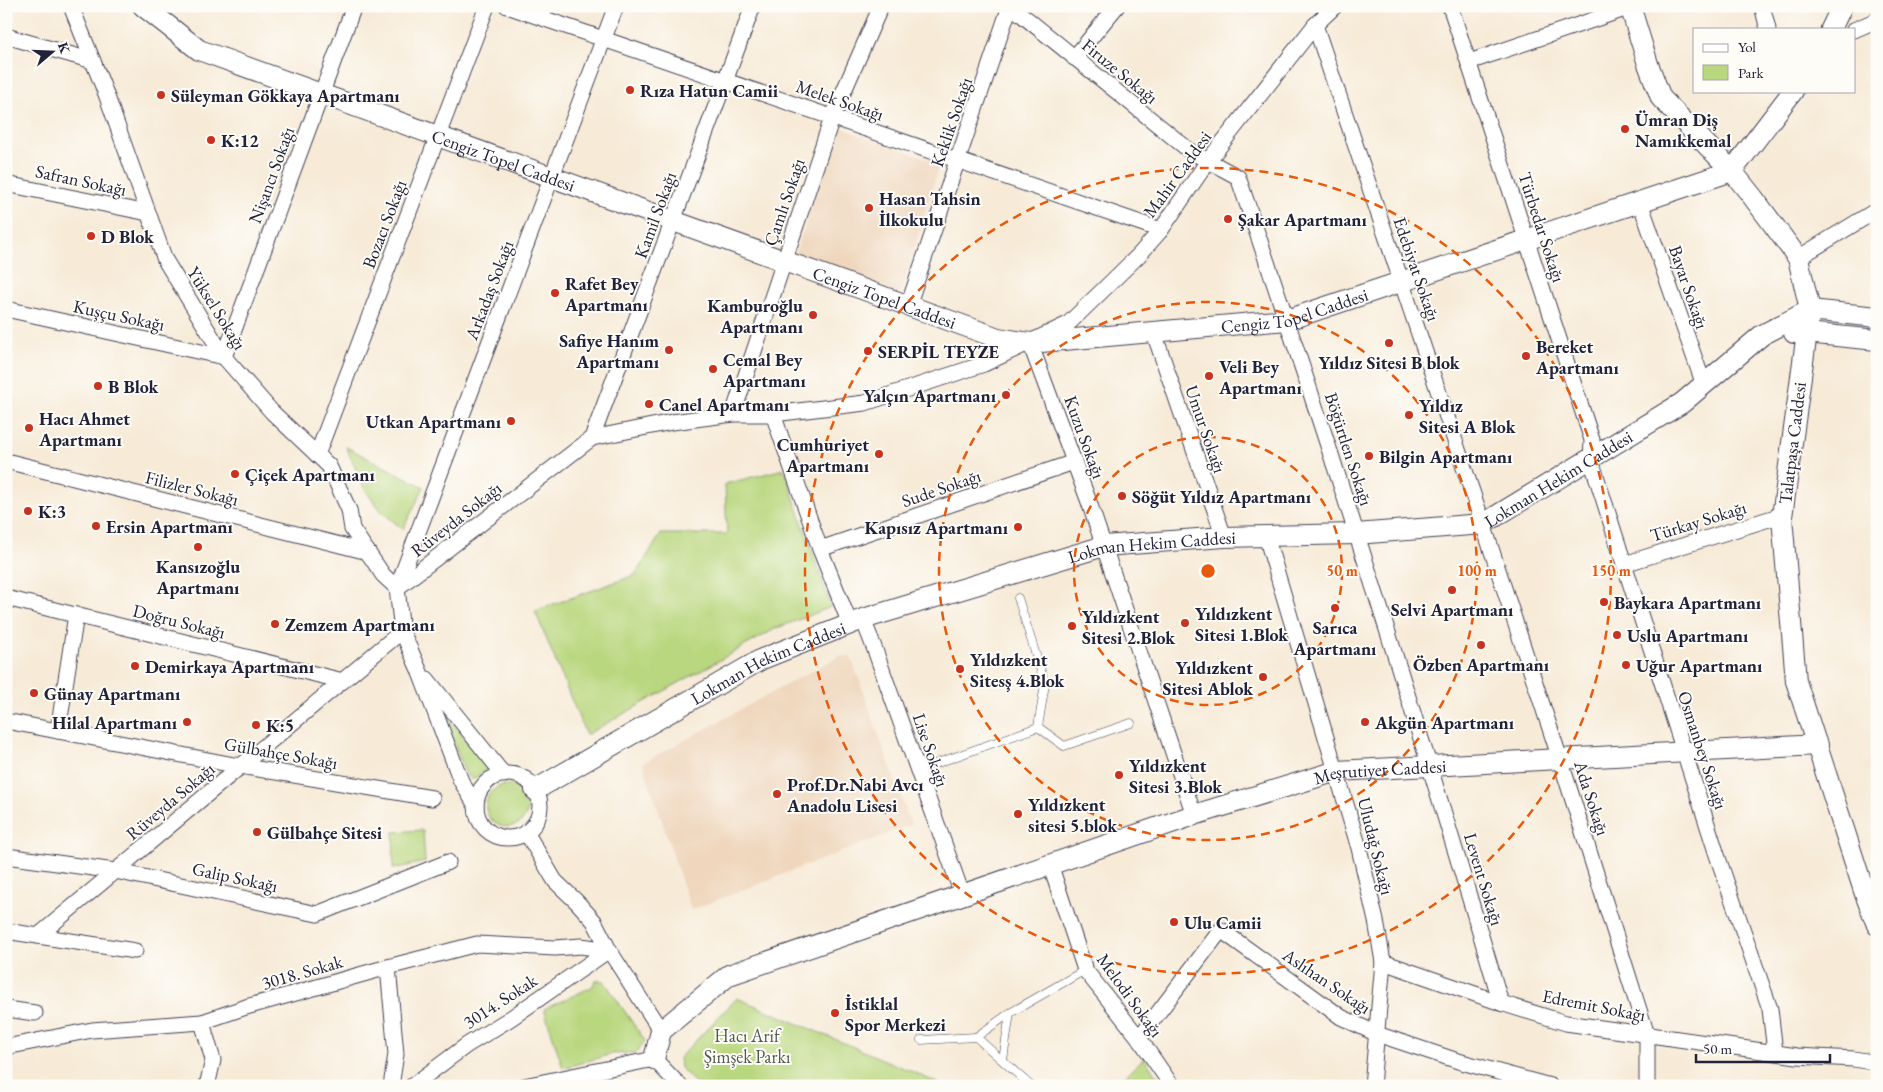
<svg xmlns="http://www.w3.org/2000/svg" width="1883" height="1092" viewBox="0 0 1883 1092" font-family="'EB Garamond',serif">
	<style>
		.built { fill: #efd6bc }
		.green { fill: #b9d77e; stroke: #6e7c5c }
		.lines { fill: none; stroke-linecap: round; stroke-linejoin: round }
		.lane-casing { stroke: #424053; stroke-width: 9 }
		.street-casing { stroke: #424053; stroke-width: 17 }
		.secondary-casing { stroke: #424053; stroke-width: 22 }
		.lane { stroke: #fff; stroke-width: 8 }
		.street { stroke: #fff; stroke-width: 15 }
		.secondary { stroke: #fff; stroke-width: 20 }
		.ring { fill: none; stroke: #e8590c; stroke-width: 2.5; stroke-dasharray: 9 6 }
		.poi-dot { fill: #c8321e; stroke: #fdfcf7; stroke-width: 2 }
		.labels { text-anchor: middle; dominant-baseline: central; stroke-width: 4; stroke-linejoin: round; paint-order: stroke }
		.street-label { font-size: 18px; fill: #22223b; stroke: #fdfcf7 }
		.poi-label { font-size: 18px; font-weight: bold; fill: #22223b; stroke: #fdfcf7; text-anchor: start }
		.park-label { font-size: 18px; fill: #4f584f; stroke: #fdfcf7 }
		.centre { fill: #e8590c; stroke: #fdfcf7; stroke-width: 2.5 }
		.ring-label { font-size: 15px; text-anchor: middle; font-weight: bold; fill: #e8590c; stroke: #fdfcf7; stroke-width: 4; stroke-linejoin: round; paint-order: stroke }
	</style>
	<rect width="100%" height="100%" fill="#fdfcf7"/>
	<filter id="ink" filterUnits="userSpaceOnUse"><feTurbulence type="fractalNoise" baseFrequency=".02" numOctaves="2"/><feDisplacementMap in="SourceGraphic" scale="10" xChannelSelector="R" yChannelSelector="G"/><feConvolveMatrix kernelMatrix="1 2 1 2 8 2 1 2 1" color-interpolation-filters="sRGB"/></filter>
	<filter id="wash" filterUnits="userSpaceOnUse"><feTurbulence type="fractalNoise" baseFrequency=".0096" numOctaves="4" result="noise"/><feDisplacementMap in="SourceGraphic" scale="20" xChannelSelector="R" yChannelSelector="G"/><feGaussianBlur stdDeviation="1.12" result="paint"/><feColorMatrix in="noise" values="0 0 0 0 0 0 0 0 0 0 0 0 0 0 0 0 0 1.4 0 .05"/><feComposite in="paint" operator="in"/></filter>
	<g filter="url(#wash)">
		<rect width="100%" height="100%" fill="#f7ebd8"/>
		<!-- built -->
		<g class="built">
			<path d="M839,127l101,36 -40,134 -105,-44z"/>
			<path d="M839,656l12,1 60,168 -220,85 -48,-147z"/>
		</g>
		<!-- green -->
		<g class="green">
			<path d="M346,447l78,40 -21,42 -20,-16 -18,-23z"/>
			<path d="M784,469l47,138 -56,22 -189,106 -51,-124 100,-36 26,-41h66l-2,-50z"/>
			<path d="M440,708l49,60 -17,12 -7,-8z"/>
			<circle cx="507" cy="806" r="21"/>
			<path d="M423,830l2,32 -32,7 1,-37z"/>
			<path d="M596,980l8,1 41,60 -9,12 -24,1 -49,14 -19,-59 48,-22z"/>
			<path d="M737,998l183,77 23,11h-244l-19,-18 -1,-10z"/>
			<path d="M1144,1058l20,28h-49z"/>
		</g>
	</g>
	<g filter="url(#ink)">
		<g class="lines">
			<defs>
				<g id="lane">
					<path d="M1018,598l27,86 -7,43"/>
					<path d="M1038,727l26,19 67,-23"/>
					<path d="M918,770l120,-43"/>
					<path d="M976,1037l34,-24 75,-43"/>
					<path d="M921,1040l55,-3 55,49"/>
					<path d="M1003,1060l7,-47"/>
				</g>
				<g id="street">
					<path d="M71,6l35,88 59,166 59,97 48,55 57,54 20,44 3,19 31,46 14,13 219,-582"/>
					<path d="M507,6l654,224"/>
					<path d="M1011,6l179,145 48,26c94,273 181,549 263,826"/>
					<path d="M1450,6l142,434 -1,20 126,395 53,154 5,43"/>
					<path d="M1762,6l6,23"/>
					<path d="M1315,25l168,499 77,235 87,276v51"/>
					<path d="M1854,30l23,-10"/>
					<path d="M6,36l87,25"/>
					<path d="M1074,58l43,-52"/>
					<path d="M1469,62l162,-55"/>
					<path d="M6,184l142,29"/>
					<path d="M1640,202l64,183"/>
					<path d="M1798,258l79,-48"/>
					<path d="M908,306l102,-300"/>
					<path d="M6,309l218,48 130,-351"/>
					<path d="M1154,333l70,204"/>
					<path d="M1030,343l59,159 105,313"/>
					<path d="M733,414l99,-296 49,-112"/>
					<path d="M773,414l47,135 30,75"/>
					<path d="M592,438l161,-432"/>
					<path d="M317,455l170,-449"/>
					<path d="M6,461l362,91"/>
					<path d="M1266,536l93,312 17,73 7,41 -11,124"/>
					<path d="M820,549l254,-87"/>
					<path d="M1624,564l158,-49"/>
					<path d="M6,598l337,83"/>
					<path d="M863,619l12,31 87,244"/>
					<path d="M427,679l77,96"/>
					<path d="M6,721l228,44 198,33"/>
					<path d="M58,731l18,-116"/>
					<circle cx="508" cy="806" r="32"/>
					<path d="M476,806l-15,-25 -42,-111 -17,-39 -5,-43 195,-150 80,-16 61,-8h40l92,-11 119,-39 84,-40 71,-69 22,-25 47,-69 107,-136 20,-19"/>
					<path d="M526,832l29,49 22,21 17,19 15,29 52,81"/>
					<path d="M6,856l109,15 202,43 131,-52"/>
					<path d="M1050,864l35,106 54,68 33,48"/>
					<path d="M6,931l129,20"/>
					<path d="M38,936l364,-305"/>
					<path d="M1383,962l118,41 65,20 231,33 57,3 23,4"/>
					<path d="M388,967l8,87 -5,32"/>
					<path d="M6,1009l29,4"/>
					<path d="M202,1022l11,38 -6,26"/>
					<path d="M1139,1038l82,-108 120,87 36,17 81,27 92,25"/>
					<path d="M6,1047l86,-17 110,-8 44,-15 142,-40 89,-23 78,4 26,-2 28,4"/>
					<path d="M412,1086l55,-41 44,-27 98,-68"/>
					<path d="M524,1086l130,-27 26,27"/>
				</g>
				<g id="secondary">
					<path id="s1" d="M143,6l56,44 799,288 32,5 257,-23 445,-149 61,-80"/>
					<path d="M1630,6l18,58 13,34 71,73 20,25 46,62 12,52 -28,207 14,164 69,213 12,31"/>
					<path d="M1831,29l11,-23"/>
					<path d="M1794,333h12l71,7"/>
					<path id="s2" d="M535,790l227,-131 101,-40 241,-73 120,-9 132,-3 127,-10 199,-121 80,-68 48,-25 67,7"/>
					<path id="s3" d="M654,1059l7,-28 68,-56 465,-160 143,-44 481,-26"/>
				</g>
			</defs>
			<!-- lane casing -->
			<use href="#lane" class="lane-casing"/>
			<!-- street casing -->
			<use href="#street" class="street-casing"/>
			<!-- secondary casing -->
			<use href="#secondary" class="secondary-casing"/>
			<!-- lane -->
			<use href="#lane" class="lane"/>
			<!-- street -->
			<use href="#street" class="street"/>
			<!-- secondary -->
			<use href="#secondary" class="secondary"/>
		</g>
	</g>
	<!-- distance rings -->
	<g class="ring">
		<circle cx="1208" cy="571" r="134"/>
		<circle cx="1208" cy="571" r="269"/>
		<circle cx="1208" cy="571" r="403"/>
	</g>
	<!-- markers -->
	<g class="poi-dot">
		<circle cx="630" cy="90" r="5"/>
		<circle cx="161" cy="95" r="5"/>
		<circle cx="1625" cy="129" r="5"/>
		<circle cx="211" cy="140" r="5"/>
		<circle cx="869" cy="208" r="5"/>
		<circle cx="1228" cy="219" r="5"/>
		<circle cx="91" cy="236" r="5"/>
		<circle cx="555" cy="293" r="5"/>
		<circle cx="813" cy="315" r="5"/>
		<circle cx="1389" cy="343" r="5"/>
		<circle cx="669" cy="350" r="5"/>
		<circle cx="868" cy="351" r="5"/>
		<circle cx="1526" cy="356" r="5"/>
		<circle cx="713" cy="369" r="5"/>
		<circle cx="1209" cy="376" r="5"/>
		<circle cx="98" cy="386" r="5"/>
		<circle cx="1006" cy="395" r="5"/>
		<circle cx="649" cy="404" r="5"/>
		<circle cx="1409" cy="415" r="5"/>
		<circle cx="511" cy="421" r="5"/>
		<circle cx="29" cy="428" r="5"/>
		<circle cx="879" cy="454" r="5"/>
		<circle cx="1369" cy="456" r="5"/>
		<circle cx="235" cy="474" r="5"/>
		<circle cx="1122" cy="496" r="5"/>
		<circle cx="28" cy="511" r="5"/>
		<circle cx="96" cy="526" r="5"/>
		<circle cx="1018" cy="527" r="5"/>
		<circle cx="198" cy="547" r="5"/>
		<circle cx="1452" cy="590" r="5"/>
		<circle cx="1604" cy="602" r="5"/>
		<circle cx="1335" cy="608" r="5"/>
		<circle cx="1185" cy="623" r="5"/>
		<circle cx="275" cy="624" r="5"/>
		<circle cx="1072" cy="626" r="5"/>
		<circle cx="1617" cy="635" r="5"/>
		<circle cx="1481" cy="645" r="5"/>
		<circle cx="1626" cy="665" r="5"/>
		<circle cx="135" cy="666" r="5"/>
		<circle cx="960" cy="669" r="5"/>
		<circle cx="1263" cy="677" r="5"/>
		<circle cx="34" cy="693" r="5"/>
		<circle cx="187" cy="722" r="5"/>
		<circle cx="1365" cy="722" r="5"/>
		<circle cx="256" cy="725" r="5"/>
		<circle cx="1119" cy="775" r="5"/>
		<circle cx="777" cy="794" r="5"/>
		<circle cx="1018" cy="814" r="5"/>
		<circle cx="257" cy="832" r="5"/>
		<circle cx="1174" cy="922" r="5"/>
		<circle cx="835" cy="1013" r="5"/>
	</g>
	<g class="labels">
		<!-- street labels -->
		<g class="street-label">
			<text transform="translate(1120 71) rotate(39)">Firuze Sokağı</text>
			<text transform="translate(840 100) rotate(19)">Melek Sokağı</text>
			<text transform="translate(951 122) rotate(-71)">Keklik Sokağı</text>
			<text stroke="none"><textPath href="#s1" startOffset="395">Cengiz Topel Caddesi</textPath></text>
			<text transform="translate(1177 174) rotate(-54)">Mahir Caddesi</text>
			<text transform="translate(271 175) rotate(-70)">Nişancı Sokağı</text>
			<text transform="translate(81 180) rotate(12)">Safran Sokağı</text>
			<text transform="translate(784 202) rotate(-71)">Çamlı Sokağı</text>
			<text transform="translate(655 215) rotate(-70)">Kamil Sokağı</text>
			<text transform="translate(384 224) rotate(-69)">Bozacı Sokağı</text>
			<text transform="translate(1542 227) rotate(72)">Türbedar Sokağı</text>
			<text transform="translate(1417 269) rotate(71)">Edebiyat Sokağı</text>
			<text transform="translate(1689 287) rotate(71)">Bayar Sokağı</text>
			<text transform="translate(489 290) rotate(-69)">Arkadaş Sokağı</text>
			<text stroke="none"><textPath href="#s1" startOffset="800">Cengiz Topel Caddesi</textPath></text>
			<text transform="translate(217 308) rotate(58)">Yüksel Sokağı</text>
			<text stroke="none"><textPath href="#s1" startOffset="1220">Cengiz Topel Caddesi</textPath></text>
			<text transform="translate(119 315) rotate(12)">Kuşçu Sokağı</text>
			<text transform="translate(1206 429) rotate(71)">Umur Sokağı</text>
			<text transform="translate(1085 437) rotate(70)">Kuzu Sokağı</text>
			<text transform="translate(1792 443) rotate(-83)">Talatpaşa Caddesi</text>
			<text transform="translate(1349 449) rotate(72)">Böğürtlen Sokağı</text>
			<text stroke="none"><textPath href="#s2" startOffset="1090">Lokman Hekim Caddesi</textPath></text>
			<text transform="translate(192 488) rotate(14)">Filizler Sokağı</text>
			<text transform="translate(941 488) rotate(-19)">Sude Sokağı</text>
			<text transform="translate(456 519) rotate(-38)">Rüveyda Sokağı</text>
			<text transform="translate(1698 521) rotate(-17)">Türkay Sokağı</text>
			<text stroke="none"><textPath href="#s2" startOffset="670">Lokman Hekim Caddesi</textPath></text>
			<text transform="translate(179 621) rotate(14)">Doğru Sokağı</text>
			<text stroke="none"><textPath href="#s2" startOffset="266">Lokman Hekim Caddesi</textPath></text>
			<text transform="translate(931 750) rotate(71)">Lise Sokağı</text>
			<text transform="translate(1703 750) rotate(72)">Osmanbey Sokağı</text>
			<text transform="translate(281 753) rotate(10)">Gülbahçe Sokağı</text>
			<text stroke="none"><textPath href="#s3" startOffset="801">Meşrutiyet Caddesi</textPath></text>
			<text transform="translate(1592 798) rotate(72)">Ada Sokağı</text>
			<text transform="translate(170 801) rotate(-40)">Rüveyda Sokağı</text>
			<text transform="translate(1376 846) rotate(76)">Uludağ Sokağı</text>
			<text transform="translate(235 877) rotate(12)">Galip Sokağı</text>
			<text transform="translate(1484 879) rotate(73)">Levent Sokağı</text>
			<text transform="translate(302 972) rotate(-16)">3018. Sokak</text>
			<text transform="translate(1327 981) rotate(34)">Aslıhan Sokağı</text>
			<text transform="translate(1130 995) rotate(54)">Melodi Sokağı</text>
			<text transform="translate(500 1001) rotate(-33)">3014. Sokak</text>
			<text transform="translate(1594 1005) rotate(11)">Edremit Sokağı</text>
		</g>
		<!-- poi labels -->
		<g class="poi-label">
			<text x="640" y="90">Rıza Hatun Camii</text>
			<text x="171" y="95">Süleyman Gökkaya Apartmanı</text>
			<text x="1635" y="119">Ümran Diş<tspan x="1635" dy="21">Namıkkemal</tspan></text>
			<text x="221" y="140">K:12</text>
			<text x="879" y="198">Hasan Tahsin<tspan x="879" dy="21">İlkokulu</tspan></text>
			<text x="1238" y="219">Şakar Apartmanı</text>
			<text x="101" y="236">D Blok</text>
			<text x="565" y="283">Rafet Bey<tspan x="565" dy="21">Apartmanı</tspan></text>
			<text x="803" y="305" text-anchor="end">Kamburoğlu<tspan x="803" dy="21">Apartmanı</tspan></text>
			<text x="659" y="340" text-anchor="end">Safiye Hanım<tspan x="659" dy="21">Apartmanı</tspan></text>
			<text x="1536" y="346">Bereket<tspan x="1536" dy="21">Apartmanı</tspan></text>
			<text x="878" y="351">SERPİL TEYZE</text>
			<text x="723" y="359">Cemal Bey<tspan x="723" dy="21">Apartmanı</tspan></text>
			<text x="1389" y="362" text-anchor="middle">Yıldız Sitesi B blok</text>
			<text x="1219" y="366">Veli Bey<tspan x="1219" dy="21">Apartmanı</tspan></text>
			<text x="108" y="386">B Blok</text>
			<text x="996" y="395" text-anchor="end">Yalçın Apartmanı</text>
			<text x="659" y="404">Canel Apartmanı</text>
			<text x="1419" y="405">Yıldız<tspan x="1419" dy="21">Sitesi A Blok</tspan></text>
			<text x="39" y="418">Hacı Ahmet<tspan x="39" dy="21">Apartmanı</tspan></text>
			<text x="501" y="421" text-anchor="end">Utkan Apartmanı</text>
			<text x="869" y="444" text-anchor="end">Cumhuriyet<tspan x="869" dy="21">Apartmanı</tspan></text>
			<text x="1379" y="456">Bilgin Apartmanı</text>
			<text x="245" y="474">Çiçek Apartmanı</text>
			<text x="1132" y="496">Söğüt Yıldız Apartmanı</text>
			<text x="38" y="511">K:3</text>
			<text x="106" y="526">Ersin Apartmanı</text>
			<text x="1008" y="527" text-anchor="end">Kapısız Apartmanı</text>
			<text x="198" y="566" text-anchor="middle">Kansızoğlu<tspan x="198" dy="21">Apartmanı</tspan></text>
			<text x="1614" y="602">Baykara Apartmanı</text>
			<text x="1452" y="609" text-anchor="middle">Selvi Apartmanı</text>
			<text x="1195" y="613">Yıldızkent<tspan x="1195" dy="21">Sitesi 1.Blok</tspan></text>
			<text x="1082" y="616">Yıldızkent<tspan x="1082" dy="21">Sitesi 2.Blok</tspan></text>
			<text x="285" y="624">Zemzem Apartmanı</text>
			<text x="1335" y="627" text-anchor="middle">Sarıca<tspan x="1335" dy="21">Apartmanı</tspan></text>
			<text x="1627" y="635">Uslu Apartmanı</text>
			<text x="970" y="659">Yıldızkent<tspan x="970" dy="21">Sitesş 4.Blok</tspan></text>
			<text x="1481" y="664" text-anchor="middle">Özben Apartmanı</text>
			<text x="1636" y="665">Uğur Apartmanı</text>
			<text x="145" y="666">Demirkaya Apartmanı</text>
			<text x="1253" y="667" text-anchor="end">Yıldızkent<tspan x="1253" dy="21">Sitesi Ablok</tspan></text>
			<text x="44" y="693">Günay Apartmanı</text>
			<text x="177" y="722" text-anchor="end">Hilal Apartmanı</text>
			<text x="1375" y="722">Akgün Apartmanı</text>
			<text x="266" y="725">K:5</text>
			<text x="1129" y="765">Yıldızkent<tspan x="1129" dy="21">Sitesi 3.Blok</tspan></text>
			<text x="787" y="784">Prof.Dr.Nabi Avcı<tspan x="787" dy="21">Anadolu Lisesi</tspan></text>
			<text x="1028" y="804">Yıldızkent<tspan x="1028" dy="21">sitesi 5.blok</tspan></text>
			<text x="267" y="832">Gülbahçe Sitesi</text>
			<text x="1184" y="922">Ulu Camii</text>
			<text x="845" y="1003">İstiklal<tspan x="845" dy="21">Spor Merkezi</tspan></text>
		</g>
		<!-- park labels -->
		<g class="park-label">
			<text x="747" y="1035">Hacı Arif<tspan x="747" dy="21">Şimşek Parkı</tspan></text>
		</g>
	</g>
	<circle cx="1208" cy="571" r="8" class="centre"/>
	<g class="ring-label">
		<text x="1342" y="576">50 m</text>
		<text x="1477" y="576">100 m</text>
		<text x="1611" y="576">150 m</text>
	</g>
	<!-- margin -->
	<rect width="1883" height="1092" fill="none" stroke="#fdfcf7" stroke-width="25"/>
	<!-- legend -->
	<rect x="1693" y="28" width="162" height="65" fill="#fdfcf7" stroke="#a5a5ac"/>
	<rect x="1703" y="44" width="25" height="8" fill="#ffffff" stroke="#a5a5ac"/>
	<text x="1738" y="52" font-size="15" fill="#22223b">Yol</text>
	<rect x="1703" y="65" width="25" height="15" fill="#b9d77e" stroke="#a5a5ac"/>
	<text x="1738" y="78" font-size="15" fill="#22223b">Park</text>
	<!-- north arrow -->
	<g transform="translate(52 52) rotate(71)" stroke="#fdfcf7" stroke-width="4" paint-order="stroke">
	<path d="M0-4L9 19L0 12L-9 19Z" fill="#22223b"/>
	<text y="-8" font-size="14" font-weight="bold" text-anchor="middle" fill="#22223b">K</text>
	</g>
	<!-- scale -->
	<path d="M1696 1054v8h134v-8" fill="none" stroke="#22223b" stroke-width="2.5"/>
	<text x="1703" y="1054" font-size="15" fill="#22223b" stroke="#fdfcf7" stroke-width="4" paint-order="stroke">50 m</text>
</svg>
